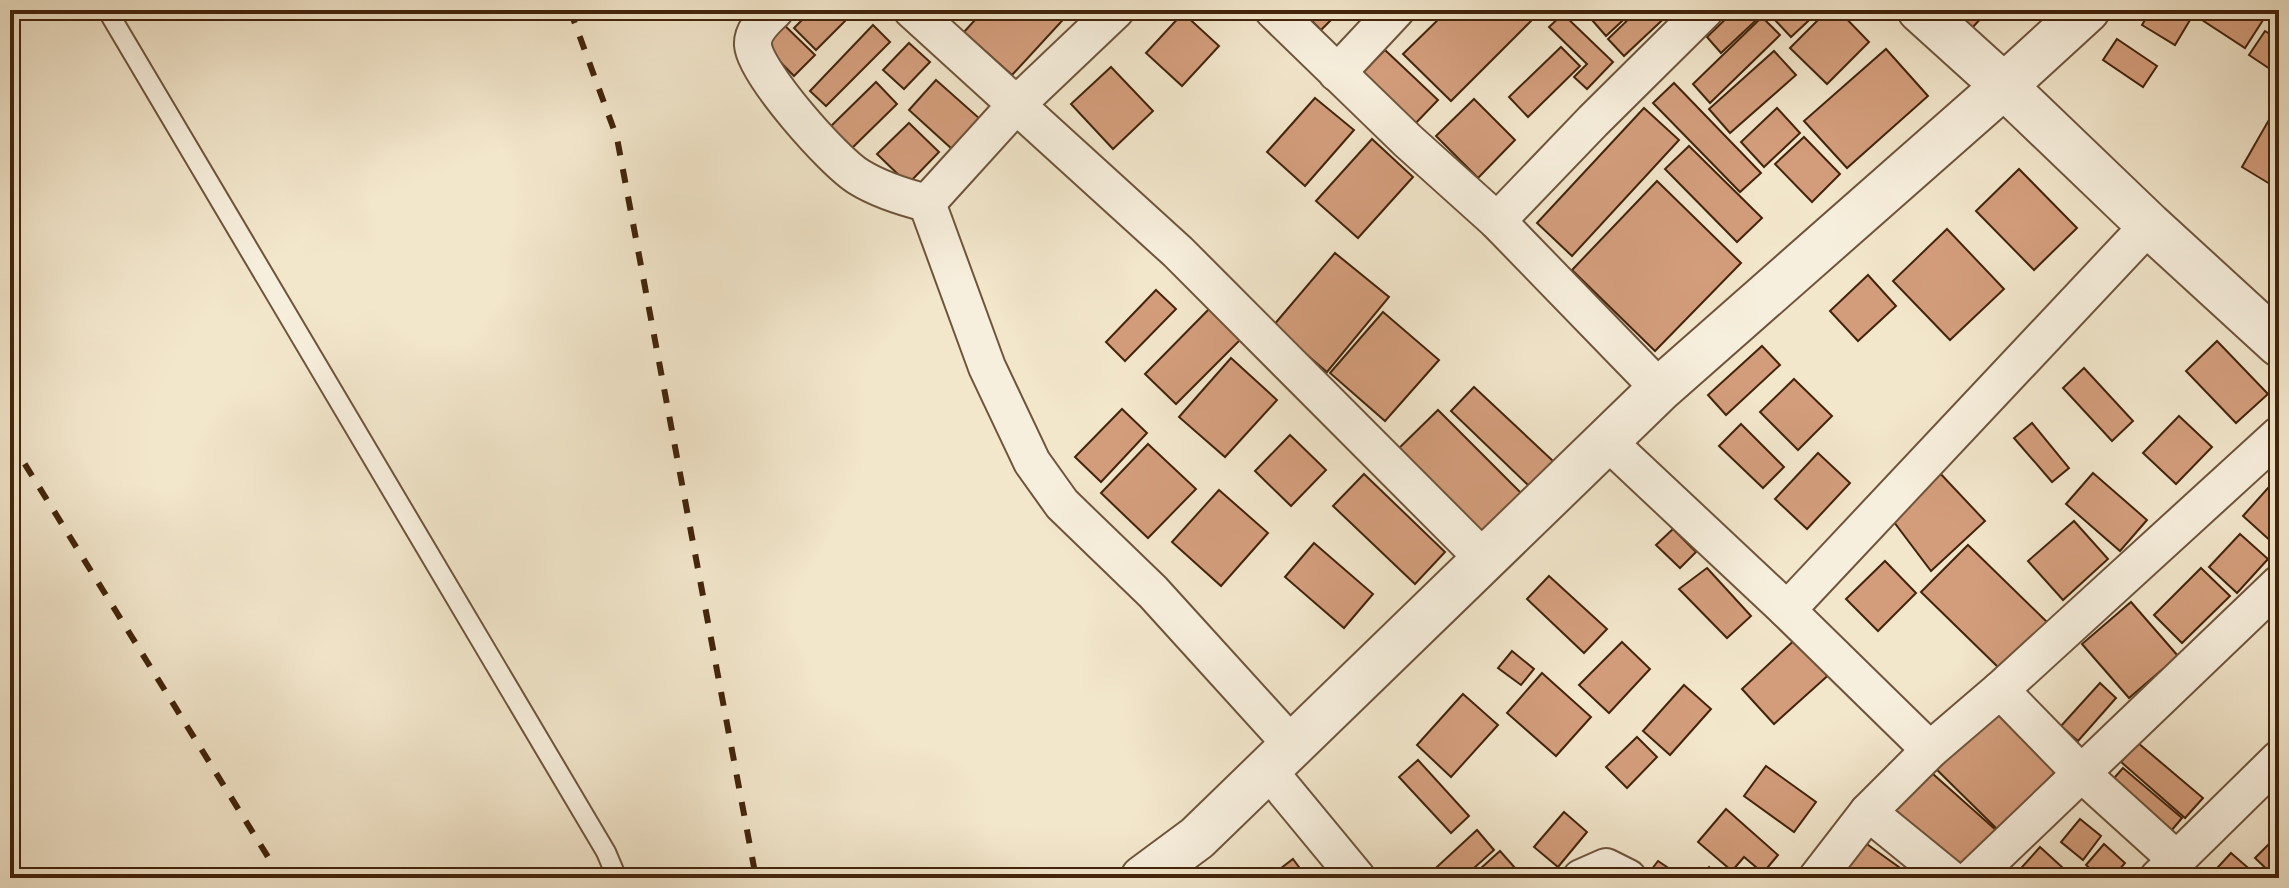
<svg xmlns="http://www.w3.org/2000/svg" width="2289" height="888" viewBox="0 0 2289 888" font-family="'Gentium Book Plus',serif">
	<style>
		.building { fill: #d39d7b; stroke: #43240b; stroke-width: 2 }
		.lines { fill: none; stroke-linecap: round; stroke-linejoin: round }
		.service-casing { stroke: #6f543b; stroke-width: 22 }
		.minor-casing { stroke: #6f543b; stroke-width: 40 }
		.tertiary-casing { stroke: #6f543b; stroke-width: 48 }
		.service { stroke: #f7efdd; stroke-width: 18 }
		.minor { stroke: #f7efdd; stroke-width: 36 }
		.tertiary { stroke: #f7efdd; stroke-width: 44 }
		.rail { stroke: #43240b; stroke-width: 6; stroke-dasharray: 14 14; stroke-linecap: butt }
	</style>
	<rect width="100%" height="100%" fill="#f2e6cb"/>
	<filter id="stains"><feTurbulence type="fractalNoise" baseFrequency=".0025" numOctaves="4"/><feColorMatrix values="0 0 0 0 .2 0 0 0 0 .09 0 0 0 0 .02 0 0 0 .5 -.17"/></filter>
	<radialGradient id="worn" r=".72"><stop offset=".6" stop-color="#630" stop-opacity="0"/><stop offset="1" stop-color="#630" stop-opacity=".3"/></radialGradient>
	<!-- building -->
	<g class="building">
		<path d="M812,10h41l2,1 -39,39 -22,-22z"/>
		<path d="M984,10h88l-60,65 -48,-43z"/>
		<path d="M1301,10h40l-20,20z"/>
		<path d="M1448,10h82l6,6 -85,85 -48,-47z"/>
		<path d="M1578,10h19l-9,9z"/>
		<path d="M1603,10h31l-28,26 -14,-16z"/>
		<path d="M1638,10h35l-49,46 -16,-17z"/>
		<path d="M1735,10h32l-46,43 -14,-16z"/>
		<path d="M1781,10h39l-29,27 -18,-19z"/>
		<path d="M1828,10h10l31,32 -42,42 -37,-36z"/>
		<path d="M1966,10h21l1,1 -19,20 -12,-11z"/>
		<path d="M2151,10h45l-21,35 -33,-20z"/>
		<path d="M2208,10h40l15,10 -18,28 -43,-28z"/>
		<path d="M1183,13l36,33 -37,40 -36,-33z"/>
		<path d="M1563,14l50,48 -26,27 -13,-12 13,-13 -38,-37z"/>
		<path d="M1762,17l18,18 -70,68 -17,-19z"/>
		<path d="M778,19l37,36 -21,21 -36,-37z"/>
		<path d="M873,25l17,17 -64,64 -16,-15z"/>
		<path d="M2265,31l14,9v35l-30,-20z"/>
		<path d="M2117,39l40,27 -14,21 -40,-27z"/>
		<path d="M909,43l21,19 -26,27 -21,-19z"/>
		<path d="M1561,47l19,19 -52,51 -19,-20z"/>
		<path d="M1886,49l42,47 -81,72 -43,-47z"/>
		<path d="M1385,50l53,50 -26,27 -53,-51z"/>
		<path d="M1774,51l22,24 -66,58 -21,-24z"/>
		<path d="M1111,67l42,44 -40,38 -42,-45z"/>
		<path d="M936,80l44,39 -28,30 -43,-39z"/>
		<path d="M876,82l21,22 -47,46 -22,-21z"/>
		<path d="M1674,83l87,90 -21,19 -87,-89z"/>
		<path d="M1315,98l39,32 -49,56 -38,-34z"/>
		<path d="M1474,99l41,41 -37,38 -42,-42z"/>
		<path d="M1644,108l35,32 -107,116 -35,-33z"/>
		<path d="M1777,108l23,25 -36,34 -23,-25z"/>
		<path d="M2270,118l9,5v47l-9,14 -28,-17z"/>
		<path d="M909,123l30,29 -31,32 -31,-30z"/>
		<path d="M1804,137l36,37 -28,28 -37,-38z"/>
		<path d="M1372,139l41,38 -55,61 -42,-37z"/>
		<path d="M1689,146l73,72 -25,24 -72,-73z"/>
		<path d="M2019,169l58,59 -43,42 -58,-59z"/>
		<path d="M1657,181l84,82 -86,88 -83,-81z"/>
		<path d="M1947,229l57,60 -54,51 -57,-59z"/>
		<path d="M1335,253l54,44 -62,75 -54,-46z"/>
		<path d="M1868,275l28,31 -38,35 -28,-30z"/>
		<path d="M1156,290l20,19 -51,52 -19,-19z"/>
		<path d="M1213,305l31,31 -68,68 -31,-30z"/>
		<path d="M1383,312l56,48 -54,61 -55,-48z"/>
		<path d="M2217,341l51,53 -32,29 -50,-52z"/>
		<path d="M1762,346l18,19 -54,50 -18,-20z"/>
		<path d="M1231,358l46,42 -52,57 -46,-40z"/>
		<path d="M2084,368l49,53 -21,20 -49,-53z"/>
		<path d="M1794,379l38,37 -34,34 -38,-38z"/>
		<path d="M1474,387l79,74 -24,25 -78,-75z"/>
		<path d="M1122,409l25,24 -46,49 -26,-25z"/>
		<path d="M1438,410l84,84 -44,45 -85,-85z"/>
		<path d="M2179,416l33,31 -36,37 -33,-31z"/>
		<path d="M2032,423l37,45 -17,14 -38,-44z"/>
		<path d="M1741,424l43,43 -21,21 -44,-42z"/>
		<path d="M1290,435l36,35 -35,36 -36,-35z"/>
		<path d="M1148,444l48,45 -48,49 -47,-45z"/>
		<path d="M1818,453l32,30 -43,46 -32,-30z"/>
		<path d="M1937,470l48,51 -54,50 -37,-49z"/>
		<path d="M2093,473l54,47 -27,31 -54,-47z"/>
		<path d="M1364,474l81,78 -30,32 -82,-78z"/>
		<path d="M2276,479l3,2v57l-5,6 -31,-28z"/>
		<path d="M1219,490l49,43 -47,53 -49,-44z"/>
		<path d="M2074,521l34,38 -45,41 -35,-39z"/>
		<path d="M1673,529l23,23 -16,16 -24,-23z"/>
		<path d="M2240,534l28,25 -31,34 -28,-26z"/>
		<path d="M1314,543l59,51 -29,34 -59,-51z"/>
		<path d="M1968,545l79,77 -46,48 -80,-78z"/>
		<path d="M1885,561l31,32 -38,38 -32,-32z"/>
		<path d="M1707,568l44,48 -24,22 -48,-49z"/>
		<path d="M2201,568l29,28 -48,47 -28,-28z"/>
		<path d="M1549,576l58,53 -23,24 -57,-54z"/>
		<path d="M2131,602l47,54 -49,42 -47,-54z"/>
		<path d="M1800,635l33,36 -59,53 -32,-35z"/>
		<path d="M1622,642l28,27 -41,44 -30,-28z"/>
		<path d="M1512,651l22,18 -13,16 -23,-17z"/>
		<path d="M1542,673l49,44 -35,39 -49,-43z"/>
		<path d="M2100,683l16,15 -38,43 -17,-15z"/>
		<path d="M1684,685l27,24 -41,46 -27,-24z"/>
		<path d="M1463,694l35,31 -47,52 -34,-32z"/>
		<path d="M1991,703l67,66 -60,61 -67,-66z"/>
		<path d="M1637,737l20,20 -30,31 -21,-21z"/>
		<path d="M2138,743l65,55 -18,20 -64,-56z"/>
		<path d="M1418,760l51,56 -18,17 -52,-56z"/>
		<path d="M1766,766l50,36 -22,30 -50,-36z"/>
		<path d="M1924,766l73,65 -35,39 -73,-66z"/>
		<path d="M2123,768l59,50 -16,19 -59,-51z"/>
		<path d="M1726,809l52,46 -15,18 -19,-16 -12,14 -34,-29z"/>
		<path d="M1564,812l23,20 -29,35 -24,-20z"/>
		<path d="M2080,819l21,17 -18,24 -22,-18z"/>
		<path d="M1477,830l17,20 -31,28h-38z"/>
		<path d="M2279,834v35l-6,6 -18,-17z"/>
		<path d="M1857,837l53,38 -2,3h-69z"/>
		<path d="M2104,844l21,19 -13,15h-11l-15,-13z"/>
		<path d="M2040,847l34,31h-57l-3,-2z"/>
		<path d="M1500,851l24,27h-54z"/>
		<path d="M2231,853l23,20 -5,5h-41z"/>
		<path d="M1293,859l14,19h-39z"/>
		<path d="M1658,861l21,14 -2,3h-32z"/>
		<path d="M1709,867l14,11h-24z"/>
	</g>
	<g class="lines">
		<defs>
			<path id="service" d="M107,10l499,842 11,26"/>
			<g id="minor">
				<path d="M775,10c-9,9 -23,20 -22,35 2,28 81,117 106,132 21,13 44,20 68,26l88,-97 101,-96"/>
				<path d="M912,10l266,242 307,308"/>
				<path d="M1273,10l135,131 89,80 163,168"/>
				<path d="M1337,73l59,-63"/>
				<path d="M927,203l60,164 45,95 30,42 91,88 139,153"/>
				<path d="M1497,221l96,-100 112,-111"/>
				<path d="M1607,441l180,169 143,140"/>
				<path d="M1787,610l362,-385"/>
				<path d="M2000,690l81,83 95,86"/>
				<path d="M1267,769l90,109"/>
				<path d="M1868,812l81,66"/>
				<path d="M1581,878l25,-11 22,11"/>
				<path d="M1817,878l51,-66 62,-62 70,-60 279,-255"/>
				<path d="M1972,878l307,-294"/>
				<path d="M2158,878l121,-119"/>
			</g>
			<g id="tertiary">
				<path d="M2087,10l-83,76 145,139 130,119"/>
				<path d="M1143,878l54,-40 463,-449 344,-303 -84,-76"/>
			</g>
		</defs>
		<!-- service casing -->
		<use href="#service" class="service-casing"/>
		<!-- minor casing -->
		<use href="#minor" class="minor-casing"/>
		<!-- tertiary casing -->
		<use href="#tertiary" class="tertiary-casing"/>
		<!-- service -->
		<use href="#service" class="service"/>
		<!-- minor -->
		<use href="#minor" class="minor"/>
		<!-- tertiary -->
		<use href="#tertiary" class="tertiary"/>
		<!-- rail -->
		<g class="rail">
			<path d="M570,10l47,128 139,740"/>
			<path d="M10,440l271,438"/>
		</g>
	</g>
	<!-- margin -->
	<rect width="2289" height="888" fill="none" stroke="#f2e6cb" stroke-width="40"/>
	<rect x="12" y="12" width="2265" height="864" fill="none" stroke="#43240b" stroke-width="4"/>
	<rect x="20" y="20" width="2249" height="848" fill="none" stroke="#43240b" stroke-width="2"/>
	<rect width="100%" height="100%" filter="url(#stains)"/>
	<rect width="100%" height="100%" fill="url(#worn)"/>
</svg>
